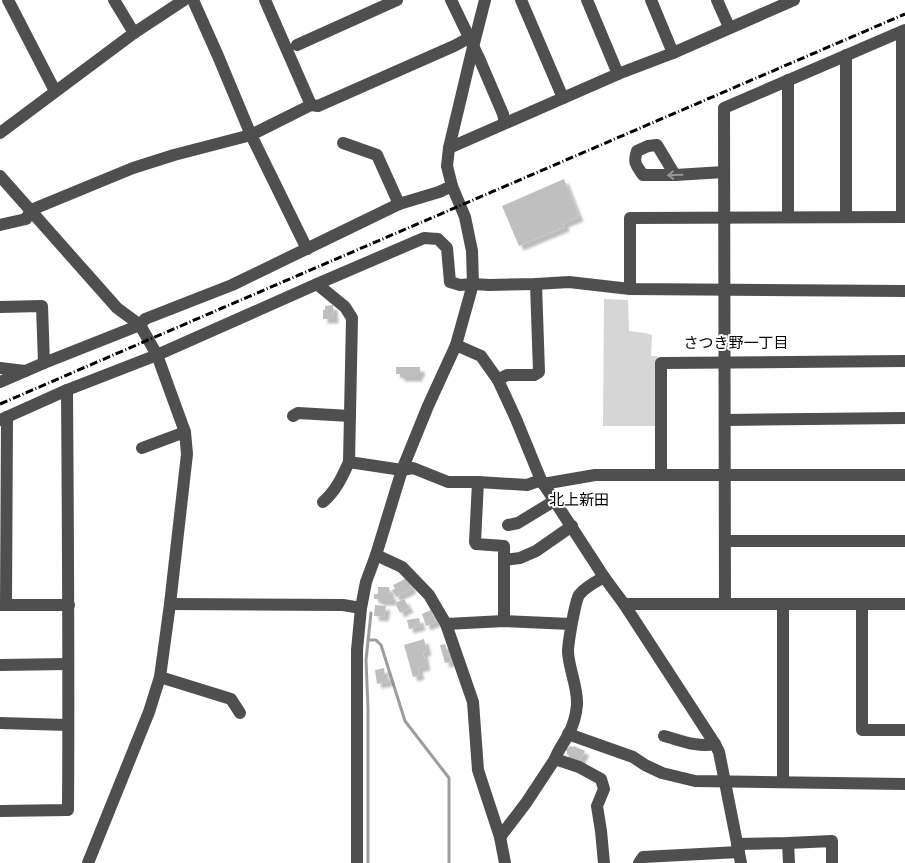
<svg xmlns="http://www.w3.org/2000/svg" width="905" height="863" viewBox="0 0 905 863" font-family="'Titillium Web','Noto Sans JP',sans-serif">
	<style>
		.green { fill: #d6d6d6 }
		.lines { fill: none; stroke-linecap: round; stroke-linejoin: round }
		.stream { stroke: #9d9d9d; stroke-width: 3 }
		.building { fill: #bfbfbf; filter: url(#shadow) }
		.minor { stroke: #4f4f4f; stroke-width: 12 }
		.rail { stroke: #000; stroke-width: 3; stroke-dasharray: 8 2.5 1 2.5; stroke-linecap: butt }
		.oneway { stroke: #959595 }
		.labels { text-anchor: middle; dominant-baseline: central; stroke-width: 4; stroke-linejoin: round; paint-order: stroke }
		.neighbourhood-label { font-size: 15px; fill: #000; stroke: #fff }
	</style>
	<defs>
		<filter id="shadow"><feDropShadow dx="4.5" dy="4.5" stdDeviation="1" flood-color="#0004"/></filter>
	</defs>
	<rect width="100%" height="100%" fill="#fff"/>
	<!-- green -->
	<path class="green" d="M604,299l24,1 1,31 16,2 7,2 -1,21h6v70h-54z"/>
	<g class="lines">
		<!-- stream -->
		<g class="stream">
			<path d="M368,640h8l5,5 24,76 44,57v85"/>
			<path d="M368,863v-155l-2,-48 5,-47"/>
		</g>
	</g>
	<!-- building -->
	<g class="building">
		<path d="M564,179l15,38 -15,6 1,4 -46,19 -17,-40z"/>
		<path d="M333,305l1,14h-11v-9h2v-4z"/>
		<path d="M396,367h24v6h-2v4h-18v-3h-4z"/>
		<path d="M407,578l5,11 -16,8 -4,-7 3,-1 -2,-4z"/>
		<path d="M378,587h11l1,8h2v6h-14v-2h-4v-5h4z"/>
		<path d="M404,599l5,9 -9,5 -5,-10z"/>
		<path d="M375,605l11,1 -2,11 -10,-1z"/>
		<path d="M431,610l5,12 -10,4 -4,-12z"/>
		<path d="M419,618l2,8 -12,3 -2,-9z"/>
		<path d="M424,639l3,12 -4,1 3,14 -8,2 2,7 -7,2 -9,-32z"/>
		<path d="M445,644l6,18 -6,1 -5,-18z"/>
		<path d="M384,668l1,8h2l1,6 -11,2 -2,-14z"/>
		<path d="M570,746l3,1 1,-1 11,5 -6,11 -11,-5 1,-2 -2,-1v-3l-3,-1 2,-3 2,1z"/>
	</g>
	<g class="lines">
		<!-- minor -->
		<g class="minor">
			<path d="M8,0l47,91"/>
			<path d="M114,0l20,33"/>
			<path d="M193,0l25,56 33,79 56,114"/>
			<path d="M265,0l46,105 7,1 136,-60 15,-8"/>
			<path d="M451,0l28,58 24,56 2,9"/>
			<path d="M521,0l42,98"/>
			<path d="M587,0l31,74"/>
			<path d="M651,0l22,53"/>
			<path d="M717,0l12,27"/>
			<path d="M902,32v185"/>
			<path d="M297,45l100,-45"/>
			<path d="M846,55v162"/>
			<path d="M788,80v137"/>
			<path d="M0,133l134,-100 50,-33"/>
			<path d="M343,143l34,12 22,49"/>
			<path d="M449,148l169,-74 55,-21 121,-53"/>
			<path d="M675,175l-18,-30 -9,1 -11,5c-4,12 -1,14 6,24h32l49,-3"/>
			<path d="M0,176l117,132 23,17 17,30 28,77 2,22 -17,150 -10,73 -11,35 -61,151"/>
			<path d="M0,225l26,-6 5,-9 102,-42 41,-13 77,-20 60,-30"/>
			<path d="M317,284l28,23 7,11 -3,144 53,8 11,-2 35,14h30l49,3 14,-5"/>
			<path d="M630,289v-71l275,-1"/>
			<path d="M0,307l42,-1 2,57"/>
			<path d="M456,345l25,11 17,24 18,39 25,61 63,97 20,27 91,140 4,8 22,111"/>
			<path d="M905,361l-244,2v112h244"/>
			<path d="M0,368l25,3"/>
			<path d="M498,380l9,-5h27l5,-3 -3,-88"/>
			<path d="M0,382l44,-19 96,-38 5,-6 87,-34 167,-81 40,-12 13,-6"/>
			<path d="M293,416l5,-3 52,3"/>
			<path d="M0,420l67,-30 90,-35 160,-71 107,-46 14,1 9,9 3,34 10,3 13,-1 16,1 47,-1 33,-2 61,7 275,2"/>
			<path d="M725,420l180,-2"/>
			<path d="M142,448l43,-16"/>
			<path d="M478,482l-3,60 1,2 28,2v75"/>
			<path d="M543,484l52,-9h66"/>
			<path d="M323,502c13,-11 19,-25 26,-40"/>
			<path d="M508,525l10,-2 36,-22"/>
			<path d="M725,541h180"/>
			<path d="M376,555l26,12 27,28 17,29 27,78 5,68 22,67 5,26"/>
			<path d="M504,560l16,-2 16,-7 36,-25"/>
			<path d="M170,604l173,1 18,3"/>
			<path d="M624,604h281"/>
			<path d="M725,604l-1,-496 181,-78"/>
			<path d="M783,604v178"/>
			<path d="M862,604v126h43"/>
			<path d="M0,605h69"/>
			<path d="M6,605l1,-188"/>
			<path d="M446,624l58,-3 67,3"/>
			<path d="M0,665l68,-1"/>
			<path d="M160,677l71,22 9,14"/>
			<path d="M0,723l68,2"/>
			<path d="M568,734l65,23 12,8 17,8 33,8 210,3"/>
			<path d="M664,736c16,4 34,12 51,8"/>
			<path d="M555,759l24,8 22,12 3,10 -7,17 4,25 3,32"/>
			<path d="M0,811l68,-1c1,-140 0,-280 -1,-420"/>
			<path d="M500,837l26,-34 29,-44c3,-9 9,-16 13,-24 5,-9 8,-19 9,-30 1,-18 -8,-35 -9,-53 0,-9 7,-50 11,-57 6,-8 16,-13 25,-18"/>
			<path d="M788,843l1,20"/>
			<path d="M737,844l51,-1 44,-2v22"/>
			<path d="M357,863v-213l4,-42 5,-26 10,-27 26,-85 26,-64 28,-61 17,-61 -1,-33 -7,-34 -13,-31 -5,-20 2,-18 24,-101 12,-47"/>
			<path d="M639,863l4,-6 96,-5"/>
		</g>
		<!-- rail -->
		<path class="rail" d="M0,404l148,-64 757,-326"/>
	</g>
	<!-- one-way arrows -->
	<defs><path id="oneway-shaft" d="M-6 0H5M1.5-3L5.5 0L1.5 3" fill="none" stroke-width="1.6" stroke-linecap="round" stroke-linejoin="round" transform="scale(1.25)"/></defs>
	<use class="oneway" href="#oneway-shaft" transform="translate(675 175) rotate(178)"/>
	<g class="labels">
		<!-- neighbourhood labels -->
		<g class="neighbourhood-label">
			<text x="736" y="342">さつき野一丁目</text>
			<text x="579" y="499">北上新田</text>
		</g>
	</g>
</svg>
